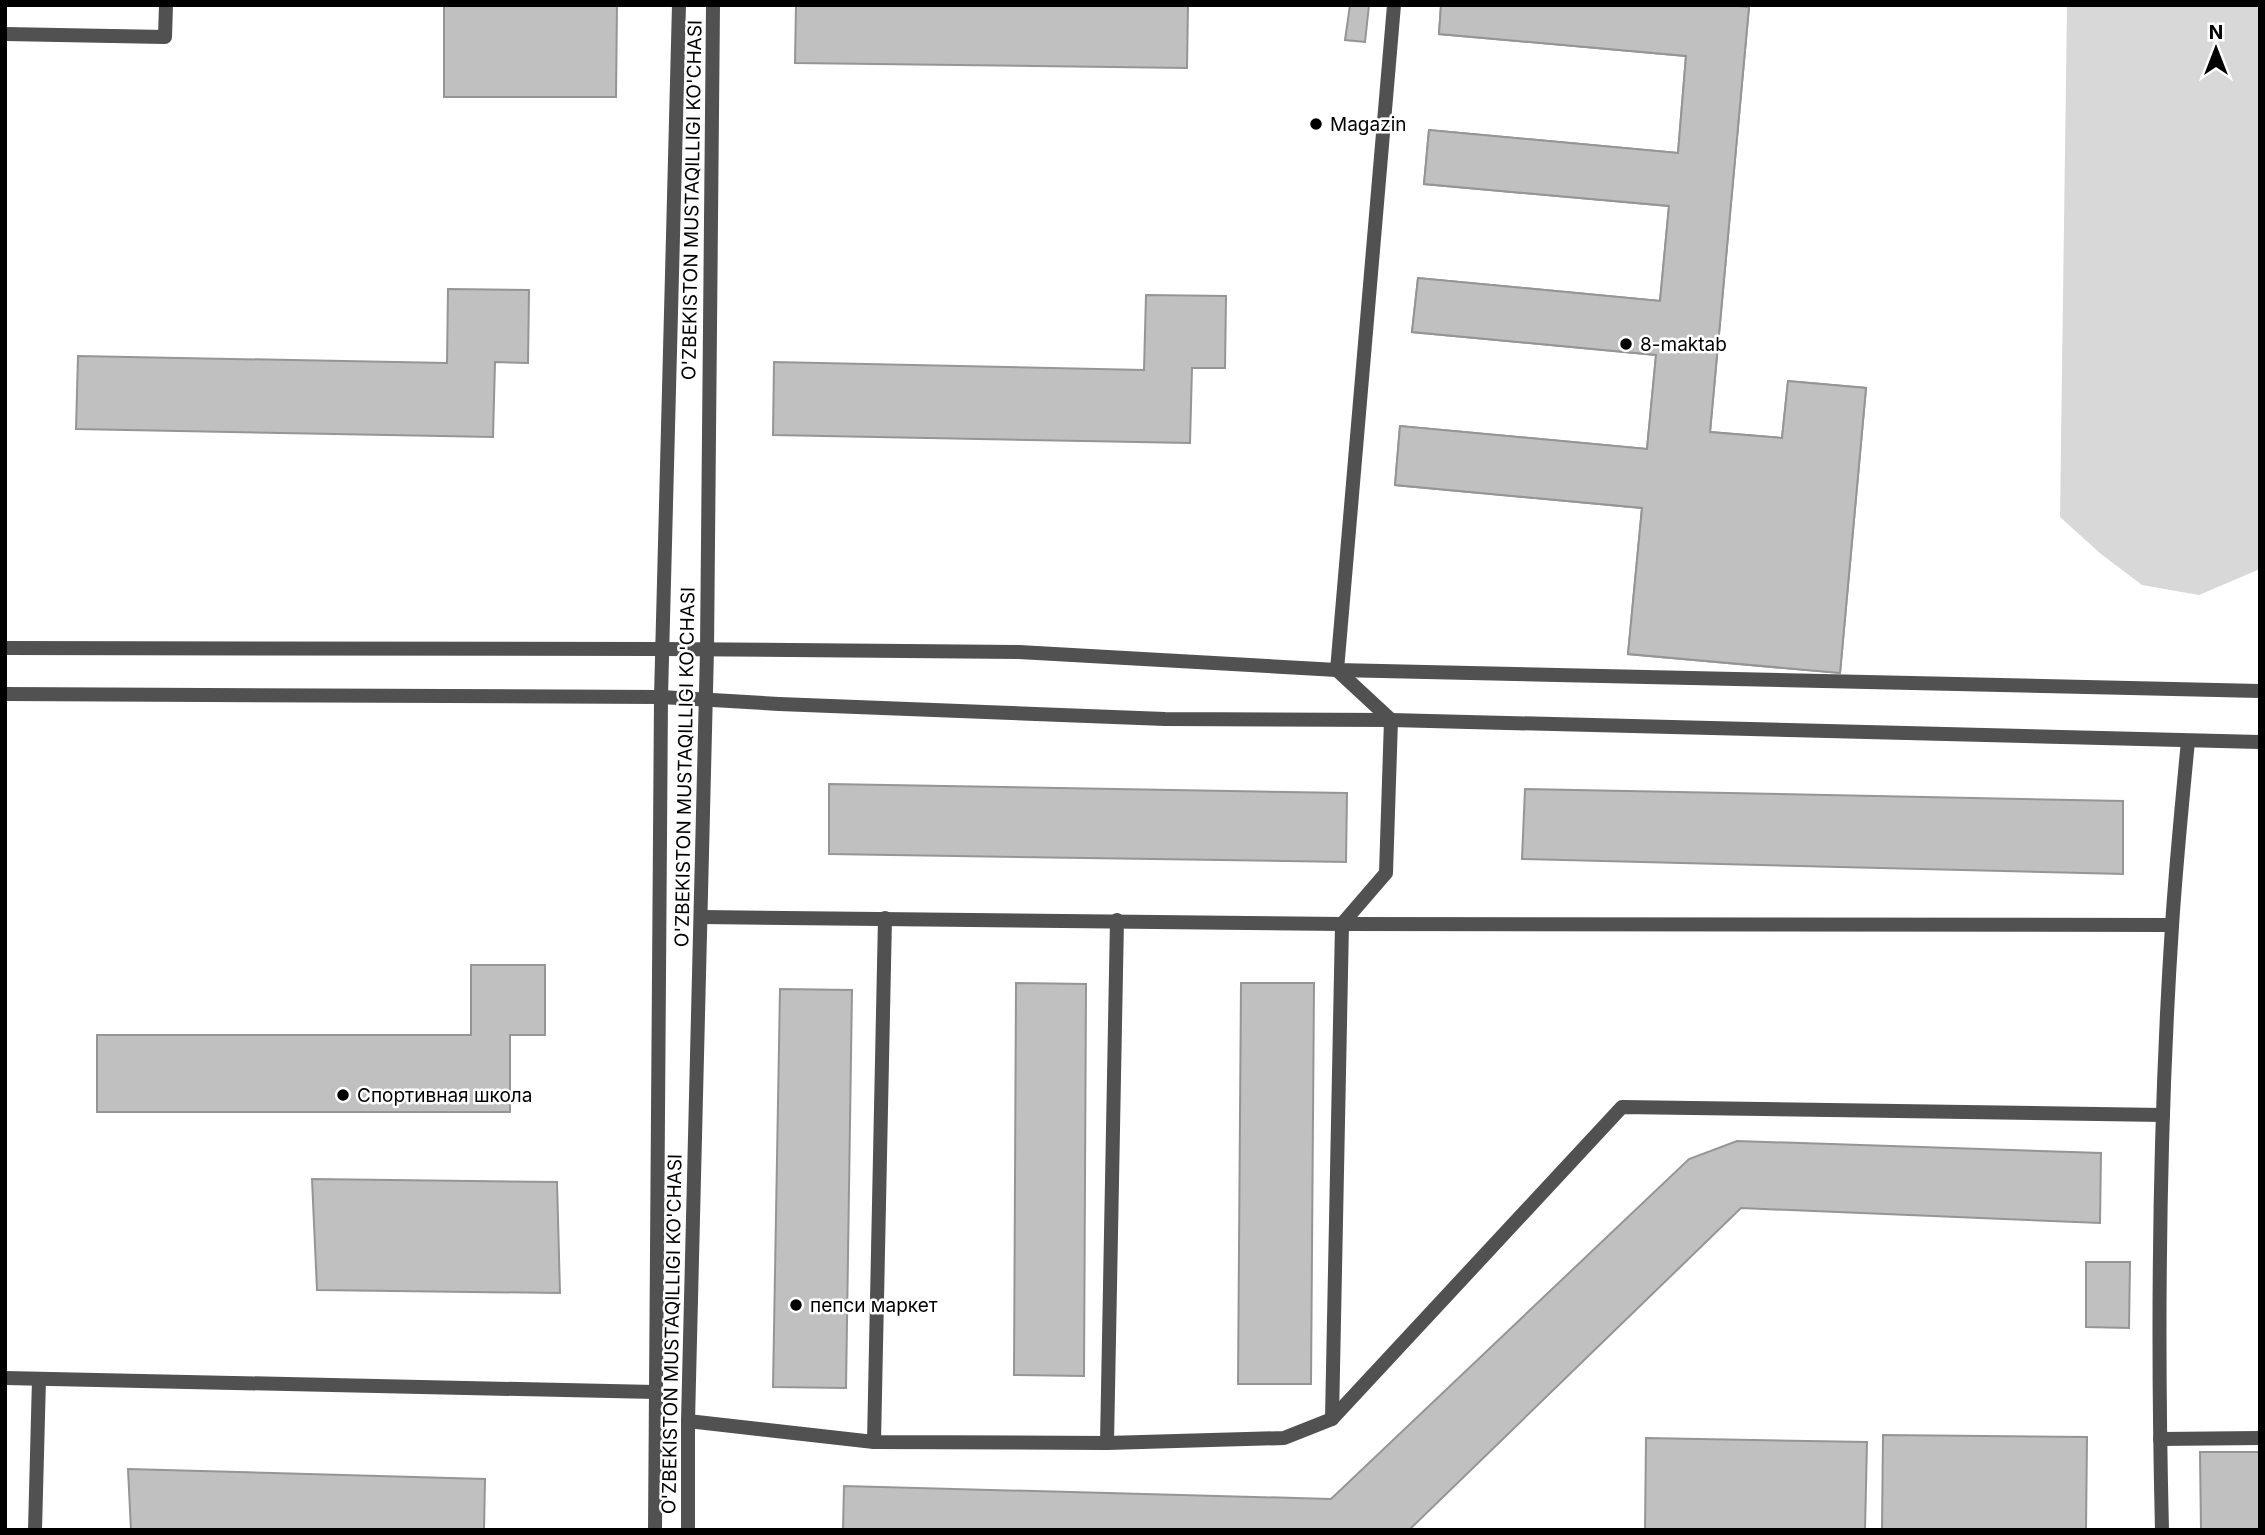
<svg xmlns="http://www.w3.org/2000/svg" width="2265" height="1535" viewBox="0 0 2265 1535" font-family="Inter,sans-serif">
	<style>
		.green { fill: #d8d8d8 }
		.building { fill: #c0c0c0; stroke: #959595; stroke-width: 2; fill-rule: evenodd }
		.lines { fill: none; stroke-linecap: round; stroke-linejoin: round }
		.lane { stroke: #515151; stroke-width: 14 }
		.street { stroke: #515151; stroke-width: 14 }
		.poi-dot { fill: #000; stroke: #fff; stroke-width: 2.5 }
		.labels { text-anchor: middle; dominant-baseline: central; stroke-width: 5; stroke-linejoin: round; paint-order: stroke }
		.poi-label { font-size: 19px; fill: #000; stroke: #fff; text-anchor: start }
		.street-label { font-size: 19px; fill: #000; stroke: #fff }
	</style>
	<rect width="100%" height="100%" fill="#fff"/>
	<!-- green -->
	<path class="green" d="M2067,5h193v564l-61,26 -57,-10 -41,-31 -41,-37z"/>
	<!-- building -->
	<g class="building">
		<path d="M444,5h173l-1,92h-172z"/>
		<path d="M796,5h392l-1,63 -392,-5z"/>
		<path d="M1350,5h19l-4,37 -20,-2z"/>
		<path d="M1441,5h284l24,2 -39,425 72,6 6,-57 78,7 -26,285 -212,-19 14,-146 -247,-23 5,-59 247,23 9,-94 -244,-23 6,-54 242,23 9,-95 -245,-22 5,-54 249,23 8,-97 -247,-22zM1706,462l70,7 -13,121 -70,-7z"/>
		<path d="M1441,5h284l24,2 -39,425 72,6 6,-57 78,7 -26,285 -212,-19 14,-146 -247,-23 5,-59 247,23 9,-94 -244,-23 6,-54 242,23 9,-95 -245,-22 5,-54 249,23 8,-97 -247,-22z"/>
		<path d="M448,289l81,1 -1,73 -33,-1 -2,75 -417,-8 2,-73 369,7z"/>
		<path d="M1146,295l80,1 -1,72h-33l-2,75 -417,-8 1,-73 370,8z"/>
		<path d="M829,784l518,9 -1,69 -517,-8z"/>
		<path d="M1525,789l598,12v73l-601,-15z"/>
		<path d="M471,965h74v70h-35v77h-413v-77h374z"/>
		<path d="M1016,983l70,1 -2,392 -70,-1z"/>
		<path d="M1241,983h73l-3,401h-73z"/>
		<path d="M780,989l72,1 -6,398 -73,-1z"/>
		<path d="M1737,1141l364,12 -1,70 -359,-15 -332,322h-566l1,-44 487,13 358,-340z"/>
		<path d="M312,1179l245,3 3,111 -243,-3z"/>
		<path d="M2086,1262h44l-1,66 -43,-1z"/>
		<path d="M1883,1435l204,2 -1,93h-204z"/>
		<path d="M1646,1438l221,4 -2,88h-220z"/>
		<path d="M2200,1452h60v78h-59z"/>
		<path d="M128,1469l357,10 -1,51h-353z"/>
	</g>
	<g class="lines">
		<!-- lane -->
		<g class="lane">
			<path d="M5,648l657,1 357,3 318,18 923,21"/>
			<path d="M5,694l656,3 118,7 386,15 226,1 869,22"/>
			<path d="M1391,720l-54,-50 57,-665"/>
			<path d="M5,1378l650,14"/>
			<path d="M2160,1439l100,-1"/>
			<path d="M35,1530l4,-151"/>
			<path d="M2162,1530c-5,-201 -3,-404 10,-604 4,-62 10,-123 16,-185"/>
		</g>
		<!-- street -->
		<g class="street">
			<path d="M5,34l160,3 1,-32"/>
			<path d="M701,917l641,7 830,1"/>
			<path d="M1332,1419l10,-495 44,-51 5,-153"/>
			<path d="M688,1421l186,21 233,1 177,-5 48,-19 290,-312 541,8"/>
			<path d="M874,1442l11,-524"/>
			<path d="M1107,1443l10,-523"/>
			<path d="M655,1530l6,-833 18,-692"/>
			<path d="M688,1530v-109l19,-771 6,-645"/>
		</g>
	</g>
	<!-- markers -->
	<g class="poi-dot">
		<circle cx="1316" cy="124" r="7"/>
		<circle cx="1626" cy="344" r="7"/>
		<circle cx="343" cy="1095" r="7"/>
		<circle cx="796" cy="1305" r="7"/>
	</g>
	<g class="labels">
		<!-- poi labels -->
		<g class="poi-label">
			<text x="1330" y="124">Magazin</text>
			<text x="1640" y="344">8-maktab</text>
			<text x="357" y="1095">Спортивная школа</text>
			<text x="810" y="1305">пепси маркет</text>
		</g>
		<!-- street labels -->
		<g class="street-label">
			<text transform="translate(692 200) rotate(-89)">O'ZBEKISTON MUSTAQILLIGI KO'CHASI</text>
			<text transform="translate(685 767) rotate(-89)">O'ZBEKISTON MUSTAQILLIGI KO'CHASI</text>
			<text transform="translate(672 1334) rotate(-89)">O'ZBEKISTON MUSTAQILLIGI KO'CHASI</text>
		</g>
	</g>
	<!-- border -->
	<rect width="2265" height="1535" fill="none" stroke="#000000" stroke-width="14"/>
	<!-- north arrow -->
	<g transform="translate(2216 49)" stroke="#ffffff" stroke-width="5" paint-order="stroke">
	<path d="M0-5L12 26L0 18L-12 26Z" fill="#000000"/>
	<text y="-10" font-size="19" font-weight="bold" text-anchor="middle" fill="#000000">N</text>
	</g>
</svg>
